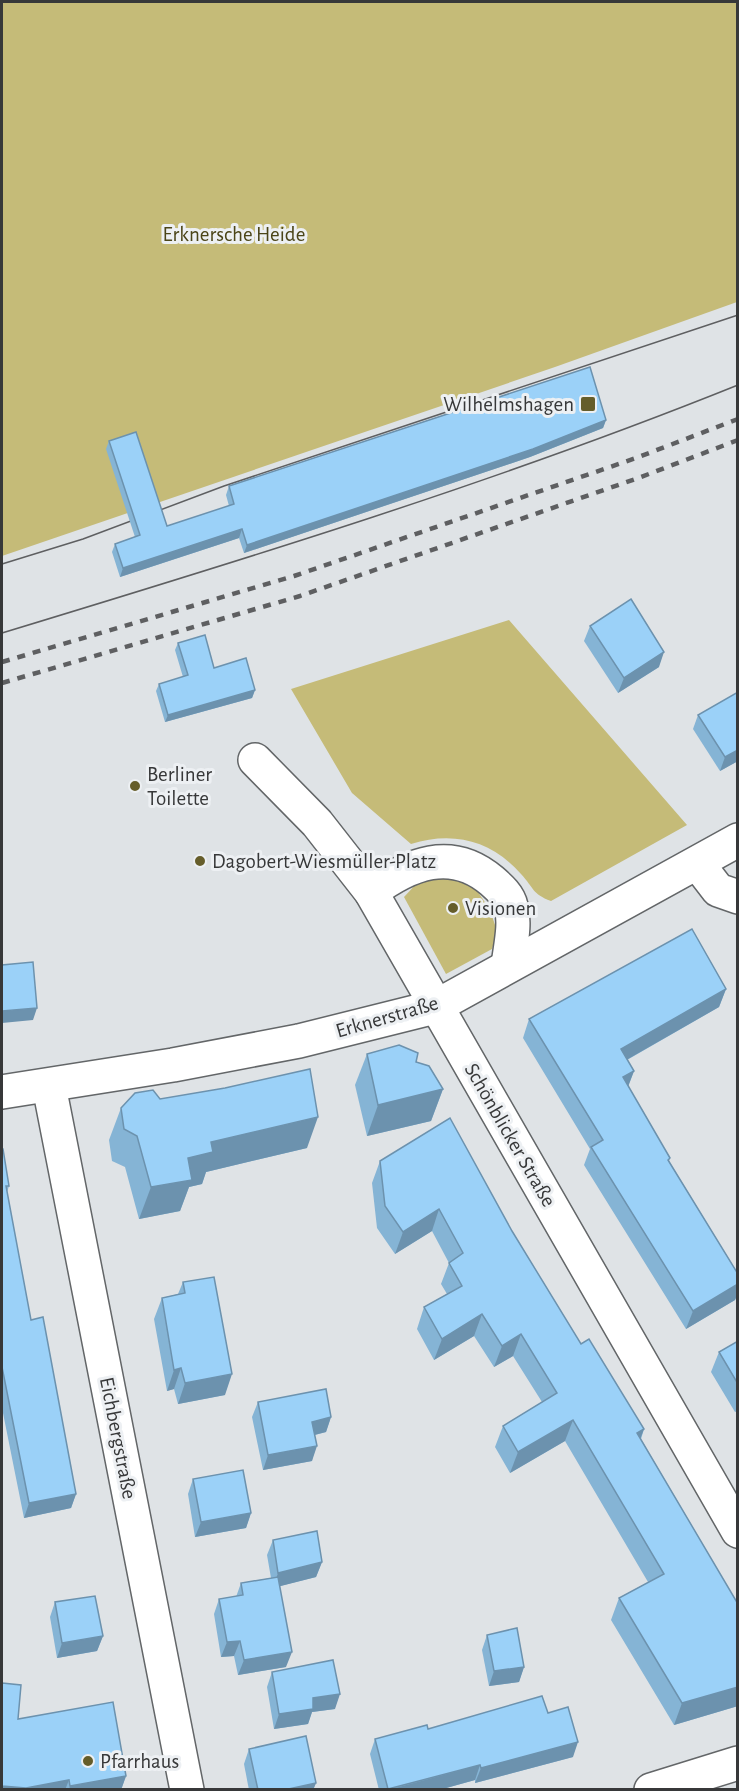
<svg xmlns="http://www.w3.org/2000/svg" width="739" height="1791" viewBox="0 0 739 1791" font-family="'Alegreya Sans',sans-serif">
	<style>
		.green { fill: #c5bb78 }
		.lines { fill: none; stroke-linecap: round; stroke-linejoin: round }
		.minor-casing { stroke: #636668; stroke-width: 36 }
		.minor { stroke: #fff; stroke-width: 33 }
		.tram { stroke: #5e5f61; stroke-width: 1.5 }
		.rail { stroke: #5e5f61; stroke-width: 4.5; stroke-dasharray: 8 8; stroke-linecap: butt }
		.wall { fill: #85b4d5 }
		.shaded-wall { fill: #6c92ae }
		.building { fill: #9bd1f8; stroke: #6c92ae; stroke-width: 1.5 }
		.poi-dot { fill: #655d2a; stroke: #edf0f3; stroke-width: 2 }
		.labels { text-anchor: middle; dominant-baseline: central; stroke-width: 6; stroke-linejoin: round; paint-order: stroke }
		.park-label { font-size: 21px; fill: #4b4518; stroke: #edf0f3 }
		.poi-label { font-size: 21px; fill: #373839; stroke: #edf0f3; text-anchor: start }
		.street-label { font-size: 21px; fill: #373839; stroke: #edf0f3 }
	</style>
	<rect width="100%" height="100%" fill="#dfe3e6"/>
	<!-- green -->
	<g class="green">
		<path d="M2,2h735v300l-182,65 -553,189z"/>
		<path d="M509,620l178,205 -136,76c-19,-7 -17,-13 -30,-27 -30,-34 -68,-43 -110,-30l-59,-51 -61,-104z"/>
		<path d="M432,877l27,2 17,10 14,21 7,21 -5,18 -46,25 -42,-77 14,-15z"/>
	</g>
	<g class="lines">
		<defs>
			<g id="minor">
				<path d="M255,760l62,63 54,69 367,639"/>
				<path d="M698,864l20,26 20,7"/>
				<path d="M371,892c38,-28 80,-46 121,-11 8,7 17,15 19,25 5,19 -1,41 -3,60"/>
				<path d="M49,1086l138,704"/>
				<path d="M2,1092l171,-27 126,-24 136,-34 303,-167"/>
				<path d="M651,1790l87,-27"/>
			</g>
		</defs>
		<!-- minor casing -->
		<use href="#minor" class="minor-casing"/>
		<!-- minor -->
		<use href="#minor" class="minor"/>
		<!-- tram -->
		<g class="tram">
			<path d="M2,564l81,-25 141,-53 514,-171"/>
			<path d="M2,633c247,-75 495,-151 736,-248"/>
		</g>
		<!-- rail -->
		<g class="rail">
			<path d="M2,662l292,-86 342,-118 102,-39"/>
			<path d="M2,683l298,-87 341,-119 97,-37"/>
		</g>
	</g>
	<!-- wall -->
	<g class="wall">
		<path d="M606,420l-3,8 -73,29 -286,96 -5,-15 -119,39 -8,-25 3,-8 20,-7 -29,-88 3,-8 58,85 62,-20 -3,-11 3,-9z"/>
		<path d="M590,626l69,41 -41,26 -34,-52z"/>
		<path d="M178,643l36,25 41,22 -3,8 -87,24 -9,-31 3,-7 24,-7 -8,-27z"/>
		<path d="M698,715l40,46 -18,10 -27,-42z"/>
		<path d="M726,989l-7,18 -92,53 7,11 -6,16 42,71 -1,3 69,113v19l-3,7 -49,29 -102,-164 6,-16 -67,-111 6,-19z"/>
		<path d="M367,1054l49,8 27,27 -12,32 -64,15 -12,-51z"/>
		<path d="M160,1099l147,49 -101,24 -4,12 -13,3 -9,24 -41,8 -14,-52 -13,-6 -3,-21 12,-32z"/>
		<path d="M2,1149l7,37 -2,6 24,128 45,174 -5,14 -47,10 -22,-110z"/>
		<path d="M380,1161l132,70 69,113 63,85 -3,10 97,165v102l-64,19 -63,-105 8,-22 29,-16 -83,-141 -55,32 -15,-26 8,-21 39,-24 -29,-46 -19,11 -20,-31 -40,24 -17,-31 7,-22 23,-13 -6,-10 8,-21 -17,-32 -37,23 -18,-26 -5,-45z"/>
		<path d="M183,1282l42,113 -47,9 -4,-15 -7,2 -13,-72 8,-21 16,-4z"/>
		<path d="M738,1341v70l-3,1 -24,-40 8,-20z"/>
		<path d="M258,1402l73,15 -5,15 -11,3 -3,26 -49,9 -11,-53z"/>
		<path d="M193,1479l58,34 -5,15 -51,9 -7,-43z"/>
		<path d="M273,1540l49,22 -6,15 -36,9 6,81 -48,8 -4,-19 -13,1 -7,-43 5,-15 17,-2 5,-14 30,-5 -4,-23z"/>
		<path d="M55,1602l48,34 -6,15 -40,7 -7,-41z"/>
		<path d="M487,1635l37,32 -5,15 -30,4 -7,-36z"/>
		<path d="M272,1672l63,37 -23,3 -4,12 -34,5 -7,-42z"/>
		<path d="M548,1713l25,44 -98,26v-3l-36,10h-60l-9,-36 5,-15 53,-10z"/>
		<path d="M18,1719l108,57 -5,14h-119z"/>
		<path d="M249,1749l67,34 -3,7h-64l-5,-26z"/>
	</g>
	<!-- shaded-wall -->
	<g class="shaded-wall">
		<path d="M606,420l-3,8 -73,29 -286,96 3,-8z"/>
		<path d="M242,529l-3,9 -119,39 3,-9z"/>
		<path d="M664,652l-5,15 -41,26 6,-15z"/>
		<path d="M255,690l-3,8 -87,24 3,-7z"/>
		<path d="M738,750v11l-18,10 5,-14z"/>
		<path d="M726,989l-7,18 -105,60 7,-18z"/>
		<path d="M37,1008l-4,12 -31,3v-12z"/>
		<path d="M634,1071l-7,18 -4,-12z"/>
		<path d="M443,1089l-12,32 -64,15 11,-31z"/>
		<path d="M318,1117l-11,31 -101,24 -4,12 -13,3 -9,24 -41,8 12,-32 37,-29 23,-16z"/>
		<path d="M439,1209l-7,22 -37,23 8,-22z"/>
		<path d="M738,1284v9l-3,7 -49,29 7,-18z"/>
		<path d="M482,1314l-8,22 -40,24 8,-21z"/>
		<path d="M521,1334l-8,22 -19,11 8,-21z"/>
		<path d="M181,1368l-7,21 -7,2 7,-21z"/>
		<path d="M232,1374l-7,21 -47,9 7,-21z"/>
		<path d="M331,1417l-5,15 -20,5 6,-15z"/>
		<path d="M573,1420l-8,21 -55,32 8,-21z"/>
		<path d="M644,1429l-8,21 1,-17z"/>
		<path d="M317,1446l-5,15 -49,9 5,-15z"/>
		<path d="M76,1494l-5,14 -47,10 5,-15z"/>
		<path d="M251,1513l-5,15 -51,9 6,-15z"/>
		<path d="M322,1562l-6,15 -43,11 5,-15z"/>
		<path d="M103,1636l-6,15 -40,7 5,-15z"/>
		<path d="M240,1641l-6,15 -13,1 6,-15z"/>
		<path d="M292,1652l-6,15 -48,8 6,-15z"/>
		<path d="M524,1667l-5,15 -30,4 5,-15z"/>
		<path d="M738,1687v19l-64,19 8,-22z"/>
		<path d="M340,1694l-5,15 -23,3 -4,12 -34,5 5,-15 34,-16z"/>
		<path d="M578,1742l-5,15 -98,26 6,-15z"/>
		<path d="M480,1765l-5,15 -36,10h-51z"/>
		<path d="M126,1776l-5,14h-52l1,-4z"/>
		<path d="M69,1780l-4,10h-63v-4z"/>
		<path d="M316,1783l-3,7h-29z"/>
	</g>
	<!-- building -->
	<g class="building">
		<path d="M590,367l16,53 -73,29 -286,96 -5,-16 -119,39 -8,-24 25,-9 -31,-94 27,-9 31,94 67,-22 -5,-18z"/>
		<path d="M631,599l33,53 -40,26 -34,-52z"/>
		<path d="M205,635l9,33 32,-10 9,32 -87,25 -9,-31 29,-9 -10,-32z"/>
		<path d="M738,692v58l-13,7 -27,-42z"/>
		<path d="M692,929l34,60 -105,60 13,22 -11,6 47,81 -2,2 70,114v10l-45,27 -102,-164 12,-7 -74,-121z"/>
		<path d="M33,962l4,46 -35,3v-46z"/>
		<path d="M399,1045l19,8 -2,9 13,4 14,23 -65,16 -11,-51z"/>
		<path d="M310,1069l8,48 -107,25 2,10 -25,6 4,22 -41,7 -14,-51 -13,-7 -3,-21 14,-15 18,-3 7,9 65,-11z"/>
		<path d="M450,1118l62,113 69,113 8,-5 55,90 -7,4 101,171v83l-56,16 -63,-105 45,-24 -91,-154 -55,32 -15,-26 54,-33 -36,-59 -19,12 -20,-32 -40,25 -18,-32 38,-21 -13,-23 14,-10 -24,-44 -36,23 -18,-26 -5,-45z"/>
		<path d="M2,1149h1l6,37h-3l25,134 12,-3 33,177 -47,9 -27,-136z"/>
		<path d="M214,1277l18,97 -47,9 -4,-15 -7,2 -12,-72 23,-5 -2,-11z"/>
		<path d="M738,1341v43l-19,-32z"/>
		<path d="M326,1389l5,28 -19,5 5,24 -49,9 -10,-53z"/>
		<path d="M243,1470l8,43 -50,9 -8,-43z"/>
		<path d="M317,1531l5,31 -44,11 -5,-33z"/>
		<path d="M278,1577l14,75 -48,8 -4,-19 -13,1 -8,-43 24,-4 -2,-12z"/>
		<path d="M95,1596l8,40 -41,7 -7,-41z"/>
		<path d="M517,1628l7,39 -30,4 -7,-36z"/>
		<path d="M333,1660l7,34 -27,4v11l-34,5 -7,-42z"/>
		<path d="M2,1683l19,2 -3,34 95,-17 13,74 -56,10 -1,-6 -43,8 -24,-2z"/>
		<path d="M542,1696l6,17 20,-6 10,35 -97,26 -1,-3 -92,24 -13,-50 52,-14 1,4z"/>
		<path d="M306,1736l10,47 -32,7h-26l-9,-41z"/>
	</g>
	<!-- markers -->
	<g class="poi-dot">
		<rect x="580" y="396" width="16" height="16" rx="3"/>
		<circle cx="135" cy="786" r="6"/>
		<circle cx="200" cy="861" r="6"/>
		<circle cx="453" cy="908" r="6"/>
		<circle cx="88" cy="1761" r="6"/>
	</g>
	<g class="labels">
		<!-- park labels -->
		<g class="park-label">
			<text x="234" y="234">Erknersche Heide</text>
		</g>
		<!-- poi labels -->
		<g class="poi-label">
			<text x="574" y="404" text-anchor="end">Wilhelmshagen</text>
			<text x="147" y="774">Berliner<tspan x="147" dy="24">Toilette</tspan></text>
			<text x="212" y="861">Dagobert-Wiesmüller-Platz</text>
			<text x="465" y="908">Visionen</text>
			<text x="100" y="1761">Pfarrhaus</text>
		</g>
		<!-- street labels -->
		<g class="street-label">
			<text transform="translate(387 1017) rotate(-16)">Erknerstraße</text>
			<text transform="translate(510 1135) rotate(60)">Schönblicker Straße</text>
			<text transform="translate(118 1438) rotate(79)">Eichbergstraße</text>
		</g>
	</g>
	<!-- border -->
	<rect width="739" height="1791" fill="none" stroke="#373839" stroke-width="6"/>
</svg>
